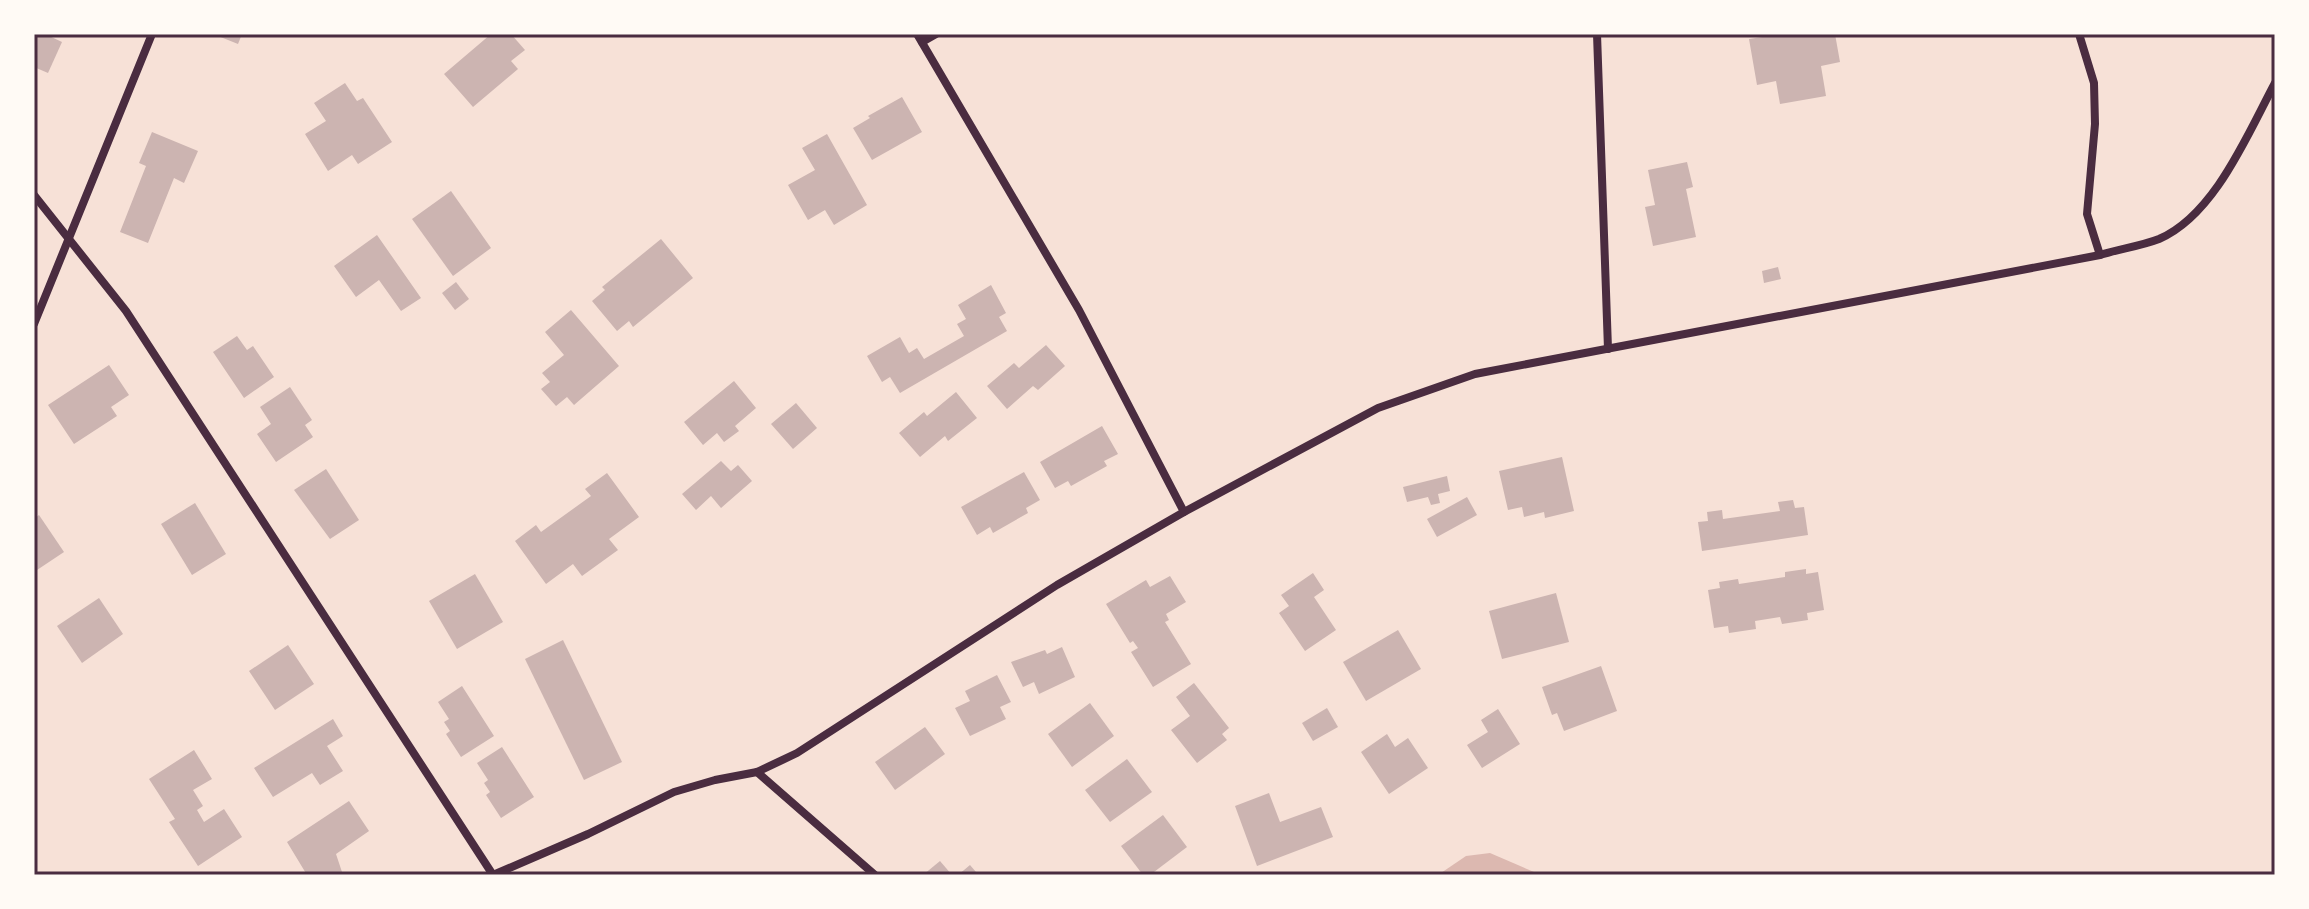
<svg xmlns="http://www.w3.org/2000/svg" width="2309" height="909" viewBox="0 0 2309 909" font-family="Manrope,sans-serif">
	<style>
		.water { fill: #dcb8b0 }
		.building { fill: #ccb4b1 }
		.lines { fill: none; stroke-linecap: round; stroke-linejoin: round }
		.minor { stroke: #4a2c40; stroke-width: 8 }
		.neatline { fill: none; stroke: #4a2c40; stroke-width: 3 }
	</style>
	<rect width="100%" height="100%" fill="#f7e1d7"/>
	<!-- water -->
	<path class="water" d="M1490,853l51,22h-103l28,-19z"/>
	<!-- building -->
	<g class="building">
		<path d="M34,34h11l17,8 -14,31 -14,-6z"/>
		<path d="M213,34h29l-4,10z"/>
		<path d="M491,34h20l14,16 -14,11 7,8 -45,38 -29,-33z"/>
		<path d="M1781,34h54l5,28 -19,4 5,30 -46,8 -4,-23 -19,4 -8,-46z"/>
		<path d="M345,83l12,18 6,-3 29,44 -34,22 -6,-9 -24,16 -23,-37 21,-13 -12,-18z"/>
		<path d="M902,97l20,35 -50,28 -19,-32 17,-10 -2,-2z"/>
		<path d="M152,132l46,19 -14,32 -10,-5 -26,65 -28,-11 26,-66 -7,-3z"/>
		<path d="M827,134l40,71 -33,20 -9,-15 -17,10 -20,-35 27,-15 -13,-22z"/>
		<path d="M1687,162l6,25 -7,2 10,48 -43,9 -8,-39 10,-2 -7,-35z"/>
		<path d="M451,191l40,57 -38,28 -41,-57z"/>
		<path d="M377,235l44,63 -20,13 -22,-31 -23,17 -22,-31z"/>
		<path d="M661,239l32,39 -60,49 -4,-6 -12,10 -25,-30 13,-11 -3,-3z"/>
		<path d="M1778,267l3,12 -17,4 -2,-12z"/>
		<path d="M456,282l13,17 -14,11 -13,-17z"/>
		<path d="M991,285l15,28 -7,4 8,14 -107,62 -10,-16 -8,5 -15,-26 33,-19 9,16 8,-5 7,11 40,-23 -7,-12 9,-5 -8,-14z"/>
		<path d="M571,310l48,56 -45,39 -7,-8 -11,9 -15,-17 9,-7 -8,-9 22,-18 -19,-23z"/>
		<path d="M237,336l10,14 6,-4 21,31 -30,21 -31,-46z"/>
		<path d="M1046,345l19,21 -27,24 -5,-4 -26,23 -20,-23 27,-23 5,5z"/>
		<path d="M109,365l20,30 -18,12 6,9 -43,28 -26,-39z"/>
		<path d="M734,381l22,27 -21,18 4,5 -15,11 -7,-9 -14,12 -19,-23z"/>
		<path d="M290,387l22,33 -7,5 8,12 -37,25 -19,-28 14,-10 -11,-17z"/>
		<path d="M956,392l21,26 -29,23 -3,-5 -25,21 -21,-24 25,-21 3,4z"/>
		<path d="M796,403l21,25 -24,21 -22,-25z"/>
		<path d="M1102,426l16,28 -14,7 3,5 -36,20 -3,-5 -13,7 -15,-26z"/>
		<path d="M1562,457l12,54 -29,7 -1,-6 -20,5 -2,-10 -14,3 -9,-39z"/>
		<path d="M721,461l10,10 7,-6 14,16 -31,27 -10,-12 -15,14 -14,-16z"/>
		<path d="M326,469l33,51 -29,19 -36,-49z"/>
		<path d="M1024,472l16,28 -14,8 2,5 -35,20 -3,-6 -13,8 -16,-28z"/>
		<path d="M607,473l32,44 -30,22 9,11 -36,26 -9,-12 -27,20 -31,-43 21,-16 5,7 50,-36 -6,-7z"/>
		<path d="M1447,476l3,15 -12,3 2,9 -9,2 -3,-8 -21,5 -4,-15z"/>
		<path d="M1467,497l10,18 -40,22 -10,-18z"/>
		<path d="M1793,500l2,8 9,-1 4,28 -106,16 -4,-29 10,-1 -1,-9 15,-2 1,9 57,-8 -2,-9z"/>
		<path d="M195,503l31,51 -34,21 -31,-51z"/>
		<path d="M39,515l25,37 -30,20v-53z"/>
		<path d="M1806,569v5l12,-2 6,38 -17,3 1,7 -26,4 -2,-7 -25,4 1,8 -27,4 -1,-7 -14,2 -6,-38 12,-2 -1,-6 19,-3 1,5 46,-7v-5z"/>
		<path d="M1313,573l11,17 -10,7 22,33 -31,21 -26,-38 10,-7 -8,-11z"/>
		<path d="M475,574l28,48 -46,27 -28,-48z"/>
		<path d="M1170,576l16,26 -20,12 3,6 -4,2 26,42 -38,23 -22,-35 7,-4 -5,-7 -3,2 -24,-39 40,-24 4,7z"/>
		<path d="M1556,593l13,49 -67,17 -13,-48z"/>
		<path d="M99,598l24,36 -41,29 -25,-37z"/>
		<path d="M1398,630l23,39 -55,32 -23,-39z"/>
		<path d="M563,640l59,122 -38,18 -59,-121z"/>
		<path d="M288,645l26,39 -39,26 -26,-39z"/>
		<path d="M1062,647l13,30 -36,17 -5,-12 -11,5 -12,-25 34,-12 2,4z"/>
		<path d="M1601,666l16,45 -53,20 -7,-18 -5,2 -10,-28z"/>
		<path d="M997,675l14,27 -11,5 6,12 -36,17 -15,-28 15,-7 -5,-10z"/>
		<path d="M1194,683l35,45 -7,6 5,6 -30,23 -26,-33 19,-14 -14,-19z"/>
		<path d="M462,686l32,50 -33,21 -15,-23 4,-3 -6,-9 5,-3 -11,-17z"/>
		<path d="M1090,703l24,33 -42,31 -24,-33z"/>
		<path d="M1327,708l11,19 -25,14 -11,-18z"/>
		<path d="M1498,709l22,35 -38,24 -15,-23 21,-13 -7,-12z"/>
		<path d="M333,719l10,17 -16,10 16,25 -23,14 -8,-12 -39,24 -19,-29z"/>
		<path d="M925,727l20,27 -50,36 -20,-28z"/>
		<path d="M1387,734l8,13 13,-9 20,30 -39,26 -28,-42z"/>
		<path d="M502,747l32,50 -33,21 -15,-23 4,-3 -6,-9 4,-3 -11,-17z"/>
		<path d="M194,750l18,29 -19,11 10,16 -6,4 7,12 20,-13 18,28 -44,29 -29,-44 6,-3 -26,-40z"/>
		<path d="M1127,759l25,33 -42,30 -25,-32z"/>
		<path d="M1269,793l11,29 41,-15 12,30 -76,29 -22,-60z"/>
		<path d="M349,801l20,30 -33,23 7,21h-36l-20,-33z"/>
		<path d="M1163,815l24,32 -37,28h-7l-22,-29z"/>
		<path d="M940,861l12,14h-29z"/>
		<path d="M970,865l6,7 7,3h-25z"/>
	</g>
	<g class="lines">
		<!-- minor -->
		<g class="minor">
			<path d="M917,34l162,276 105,202"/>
			<path d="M1597,34l11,315"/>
			<path d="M2079,34l15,49 1,41 -8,90 13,41"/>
			<path d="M922,42l14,-8"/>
			<path d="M34,195l92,116 367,564"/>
			<path d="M34,324l118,-290"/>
			<path d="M757,772l118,103"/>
			<path d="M493,875l95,-41 86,-42 41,-12 42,-8 40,-19 260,-168 127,-73 194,-104 97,-34 625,-119c19,-6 41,-9 59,-16 56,-24 89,-106 116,-156"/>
		</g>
	</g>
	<!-- border -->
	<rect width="2309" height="909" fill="none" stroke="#fffaf5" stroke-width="72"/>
	<rect x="36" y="36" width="2237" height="837" class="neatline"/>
</svg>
